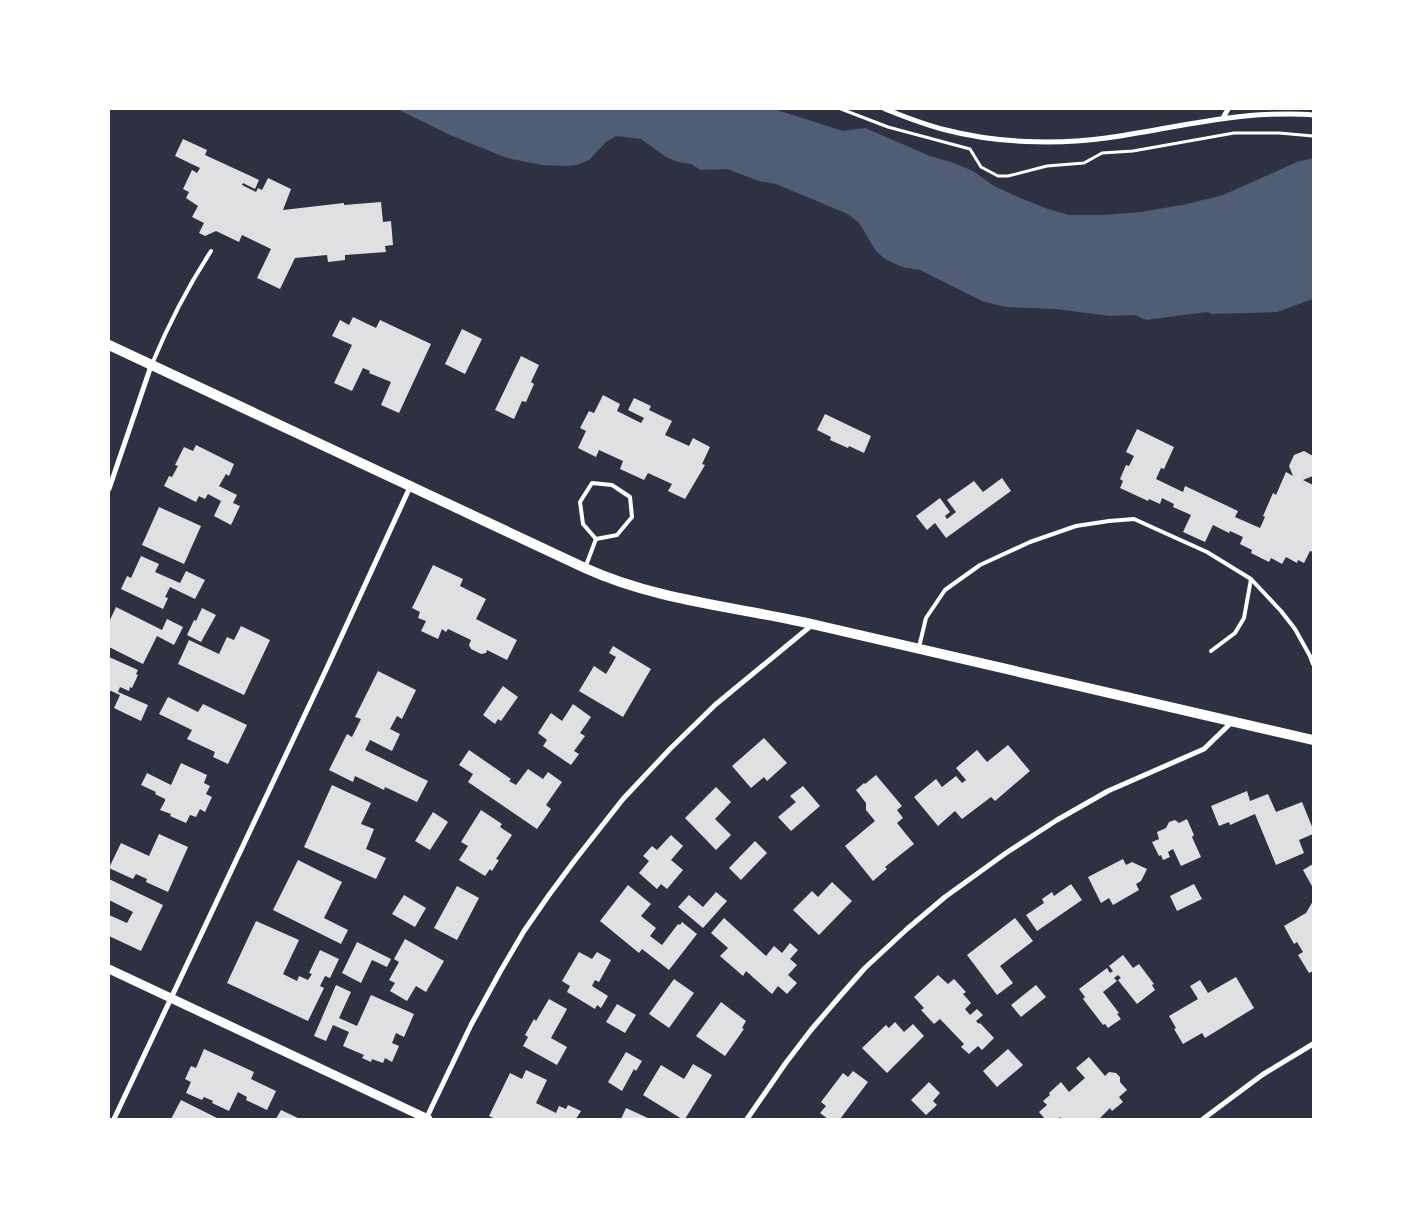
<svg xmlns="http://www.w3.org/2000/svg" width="1422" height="1228" viewBox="0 0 1422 1228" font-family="Signika,sans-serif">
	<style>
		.water { fill: #4f5d75 }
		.building { fill: #e0e0e3 }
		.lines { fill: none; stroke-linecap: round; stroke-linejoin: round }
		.path { stroke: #fff; stroke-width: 3 }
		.service { stroke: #fff; stroke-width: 4 }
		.minor { stroke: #fff; stroke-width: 5 }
		.tertiary { stroke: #fff; stroke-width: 9 }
		.secondary { stroke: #fff; stroke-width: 10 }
	</style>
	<rect width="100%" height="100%" fill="#2d3142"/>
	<!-- water -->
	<path class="water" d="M397,109h377l69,22 22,-3 65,28 24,7 19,8 21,15 24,11 30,12 21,6h34l38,-3 46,-8 36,-9 74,-33 16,-4v141l-36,13 -64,2 -6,-2 -61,8 -11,-5 -26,1 -53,-7 -50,-2 -13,-3 -11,-3 -62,-31 -18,-3 -17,-8 -9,-8 -17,-28 -10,-8 -6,-3 -67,-28 -17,-3 -32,-12 -26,1 -10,-6 -13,-2 -12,-5 -25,-18 -25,-3 -10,6 -17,18 -12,5 -11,1 -24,-1 -35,-7 -57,-23z"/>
	<!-- building -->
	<g class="building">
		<path d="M183,139l24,11 -2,5 54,25 -4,9 -12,-6 -1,2 14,7 2,-4 4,2 6,-12 23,11 -8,21 61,-7v2l37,-3 2,20 8,-1 2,24 -8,1 1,6 -41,3v5l-17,2 -1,-7 -32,3 -15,31 -23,-11 14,-29 -29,-14 -3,7 -23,-11 -11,5 -6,-3 5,-10 -12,-6 6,-11 -12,-8 3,-6 -6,-3 9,-19 5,3 3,-5 -25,-12z"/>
		<path d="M353,317l23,11 4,-8 51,24 -32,69 -18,-8 10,-23 -22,-9 1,-2 -7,-3 -11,23 -18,-8 18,-38 -20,-9 8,-16 9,5z"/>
		<path d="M462,329l20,10 -17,35 -20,-10z"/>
		<path d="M521,356l18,9 -8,17 3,2 -8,18 -4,-1 -8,18 -19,-9z"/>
		<path d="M603,395l17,9 -3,7 24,12 3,-5 -16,-8 6,-12 17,8 -2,4 23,11 -7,14 24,11 4,-8 17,9 -8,17 3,1 -20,34 -17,-8 4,-7 -24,-11 -4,7 -24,-11 3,-8 -24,-11 -3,7 -18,-9 8,-17 -6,-3 9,-17 5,2z"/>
		<path d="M825,414l46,22 -7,17 -15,-7 -1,2 -18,-8 1,-3 -14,-7z"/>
		<path d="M1137,429l37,18 -10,22 -3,-1 -5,11 27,13 2,-6 53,25 -3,6 25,11 5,-11 -2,-1 10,-23 3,2 10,-23 7,4 -4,-10 5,-11 10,-4 9,5v20l-10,4 10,5v67l-3,-1 -6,12 -6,-3 -1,3 -11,-6 -4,7 -11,-6 -2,4 -18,-9 1,-3 -12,-6 3,-7 -13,-6 -1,2 -16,-8 -8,17 -22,-10 8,-17 -18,-8 1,-3 -12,-6 -2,6 -11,-5 -1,2 -28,-13 3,-7 -3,-2 6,-14 3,1 5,-10 -8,-4z"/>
		<path d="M196,445l38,19 -5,12 -3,-2 -7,12 18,9 -4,8 7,3 -9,19 -17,-9 7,-15 -13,-7 -3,5 -6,-3 -3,6 -32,-16 5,-10 3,1 6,-11 -3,-1 9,-18 9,4z"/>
		<path d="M1002,478l9,13 -65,47 -11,-15 -8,7 -11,-14 24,-18 10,14 -5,4 2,3 9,-7 -9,-12 27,-19 9,11z"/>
		<path d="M159,507l42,19 -17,38 -42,-19z"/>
		<path d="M141,556l18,8 -4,8 25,11 6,-12 19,9 -10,19 -25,-12 -5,10 3,1 -5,11 -42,-20 6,-13 4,2z"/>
		<path d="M433,565l30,14 -3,7 26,13 -10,20 41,21 -10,20 -20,-10 -1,3 -5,1 -10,-5 -2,-4 2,-5 -23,-11 -2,3 -4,-3 -4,10 -17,-8 5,-10 -8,-3 2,-6 -8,-4z"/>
		<path d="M116,607l46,23 5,-11 16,8 -9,18 -17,-9 -14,28 -34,-17v-25z"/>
		<path d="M202,608l14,7 -15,27 -14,-7 7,-15 2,1z"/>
		<path d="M241,626l29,14 -26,55 -66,-31 11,-24 30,14 8,-17 7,3z"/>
		<path d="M613,646l38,23 -28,48 -44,-26 15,-25 12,8 10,-17 -7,-4z"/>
		<path d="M109,657l29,13 -2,4 2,1 -6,13 -2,-1 -1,4 -9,-4 -2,5 30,13 -7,16 -27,-13 6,-13 -11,-5z"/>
		<path d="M378,671l38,19 -14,29 -5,-3 -7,13 10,5 -8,17 -22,-11 -5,10 63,31 -11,21 -32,-15 -1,3 -29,-14 -2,6 -24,-12 18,-36 5,3 9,-18 -6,-2z"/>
		<path d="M503,686l15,11 -17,24 -3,-2 -3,5 -12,-9z"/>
		<path d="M168,697l30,15 5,-8 44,21 -19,39 -15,-7 2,-5 -28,-13 5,-9 -33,-16z"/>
		<path d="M573,704l18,13 -11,16 5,3 -11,15 5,3 -8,11 -28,-19 4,-6 -9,-7 13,-20 11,8z"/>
		<path d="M764,738l23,25 -20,18 -3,-4 -13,11 -19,-22z"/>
		<path d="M1008,745l22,26 -35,30 -4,-4 -29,22 -7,-8 -17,15 -24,-29 22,-18 6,8 14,-11 6,7 4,-3 -10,-12 21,-18 10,12z"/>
		<path d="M469,750l42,29 -2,2 7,4 12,-16 15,10 5,-7 14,10 -16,23 5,4 -14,20 -69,-47 5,-8 -14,-9z"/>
		<path d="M181,763l26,12 -3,8 6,3 -4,8 6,3 -7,15 -5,-3 -4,8 -6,-2 -4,8 -16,-7 1,-2 -11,-4 5,-9v-2l-10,-5 1,-2 -15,-7 6,-12 24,12z"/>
		<path d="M876,775l26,31 -5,4 6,8 -6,5 17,21 -29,23 2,2 -14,12 -28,-35 30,-25 -9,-11v-7l-10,-13 8,-7 1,1z"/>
		<path d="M332,785l39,18 -10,21 13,5 -8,20 20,9 -10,21 -72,-32z"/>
		<path d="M803,786l17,20 -29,25 -13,-14 18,-15 -6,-6z"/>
		<path d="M716,787l15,15 -16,17 16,16 -15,15 -31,-32z"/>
		<path d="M1247,791l3,10 18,-7 8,18 26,-10 11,27v5l-14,6 5,13 -28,12 -21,-51 -25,11 -1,-3 -10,4 -8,-20z"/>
		<path d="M481,810l21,14 -2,3 12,8 -16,24 3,1 -7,11 -2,-2 -5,7 -26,-16 9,-14 -7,-4z"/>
		<path d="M433,812l15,10 -18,28 -15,-9z"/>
		<path d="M1187,819l7,16 -2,2 9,20 -20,9 -8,-17 -5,3 2,5 -7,3 -2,-5 -2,1 -7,-14 7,-3 -2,-7 9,-4 3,-6 6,-2 4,3z"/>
		<path d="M159,834l29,13 -20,45 -22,-10 1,-3 -11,-5 -3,5 -24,-11 12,-25 28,13z"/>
		<path d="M671,835l12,11 -12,14 12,10 -16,19 -6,-5 -4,5 -18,-16 10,-12 -6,-5 9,-10 5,4z"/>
		<path d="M755,841l12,12 -26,27 -12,-12z"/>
		<path d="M1123,859l3,6 6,-3 15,7 -6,12 -5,3 3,6 -26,15 -4,-7 -8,5 -13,-26z"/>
		<path d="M298,860l44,22 -18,36 24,12 -7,14 -68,-34z"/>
		<path d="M1313,864v24l-10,-18z"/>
		<path d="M109,879l54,26 -22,46 -32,-15v-21l18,8 6,-11 -24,-12z"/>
		<path d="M832,882l20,19 -33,34 -26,-25 19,-19 6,6z"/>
		<path d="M1071,884l11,16 -45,31 -11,-16 18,-12 -2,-4 10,-7 2,4z"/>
		<path d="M1194,884l8,15 -25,12 -7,-15z"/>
		<path d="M628,885l23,19 -10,12 15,12 -6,8 12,9 16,-21 2,1 2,-3 15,12 -28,36 -27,-21 -3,4 -39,-32z"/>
		<path d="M457,886l22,12 -22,42 -23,-12z"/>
		<path d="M716,892l11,9 -24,27 -25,-21 11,-12 14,12z"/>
		<path d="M404,895l22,13 -11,19 -23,-13z"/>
		<path d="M1313,901v70l-4,2 -11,-18 5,-3 -6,-10 -3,2 -10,-18 22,-13z"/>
		<path d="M724,918l42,38 8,-10 8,7 8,-10 8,7 -8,9 7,6 -9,10 9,8 -10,11 -9,-8 -6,8 -26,-23 -3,5 -23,-20 8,-8 -17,-15z"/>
		<path d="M1015,918l18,23 -33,25 13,17 -16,12 -30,-40z"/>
		<path d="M256,921l43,19 -16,34 14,7 2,-5 9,4 4,-6 -3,-1 11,-23 19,9 -9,19 -5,-2 -5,10 4,2 -16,33 -81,-38z"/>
		<path d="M405,939l39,22 -18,31 -10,-6 -9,15 -17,-10 5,-8 -6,-3 10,-18 -5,-3z"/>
		<path d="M357,942l34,17 -4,8 -15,-7 -11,23 -19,-10z"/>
		<path d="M579,952l13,7 5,-7 14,8 -12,22 -4,-2 -3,6 16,10 -7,12 -4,-3 -2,4 -28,-17 3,-6 -8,-5z"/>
		<path d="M1123,955l10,13 6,-4 15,20 -2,1 3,5 -18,14 -19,-24 3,-2 -3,-3 -4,3 3,3 -14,11 16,21 -2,1 4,5 -13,9 -3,-4 -2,1 -20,-26 2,-2 -6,-8 28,-21 3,5 3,-2 -4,-5z"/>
		<path d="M938,975l10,9 6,-5 12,13 -3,2 8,9 -6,6 5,6 7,-6 6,6 -7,6 3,3 1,-1 14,15 -12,12 -4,-4 -9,8 -8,-7 3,-3 -24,-25 -6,5 -13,-14 3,-2 -10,-11z"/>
		<path d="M1236,977l18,31 -49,30 -3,-5 -19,11 -9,-15 2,-1 -7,-12 29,-17 -8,-13 10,-6 8,13z"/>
		<path d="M674,979l20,14 -25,35 -20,-14z"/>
		<path d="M336,985l15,7 -12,26 18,8 14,-31 43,19 -10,23 -8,-4 -4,10 7,3 -7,16 -7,-4 -2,5 -11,-4 -1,3 -9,-4 2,-3 -21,-9 6,-14 -16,-7 -7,16 -12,-5z"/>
		<path d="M1036,985l10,12 -25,20 -10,-12z"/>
		<path d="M549,999l18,10 -16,29 16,9 -10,18 -34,-19 5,-9 -3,-2 9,-16 2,2z"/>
		<path d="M721,1002l25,19 -4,7 2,1 -19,27 -29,-20z"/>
		<path d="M617,1004l19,11 -11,18 -19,-11z"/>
		<path d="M895,1022l9,10 9,-8 11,12 -37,37 -25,-25 24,-23 3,3z"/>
		<path d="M204,1049l50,23 -3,7 25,12 -9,19 -21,-10 1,-3 -9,-5 -9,19 -17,-8 1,-2 -9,-4 -2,3 -16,-7 5,-11 -6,-3 6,-13 5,2z"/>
		<path d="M1008,1049l15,16 -26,22 -14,-16z"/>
		<path d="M626,1052l16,9 -6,10 -2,-2 -12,22 -14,-9z"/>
		<path d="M1089,1057l16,19 4,-4 7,1 4,4v5l7,8 -8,7 4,5 -11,9 -2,-3 -10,10 1,1h-39l-2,-2 -2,2h-13l-6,-7 8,-7 -4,-4 7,-6 -1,-2 12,-11 8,10 16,-14 -9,-10z"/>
		<path d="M693,1064l19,11 -27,44h-3l-39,-24 18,-30 23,14z"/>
		<path d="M526,1070l21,10 -11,23 20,10 3,-7 7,3 2,-4 13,6 -5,8h-80l-7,-3 21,-43 12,6z"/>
		<path d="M853,1071l15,11 -28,37h-12l-8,-6 6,-7 -5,-4 22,-29 5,4z"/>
		<path d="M929,1082l11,11 -7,8 4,4 -11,10 -15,-15z"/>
		<path d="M181,1100l38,19h-48z"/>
		<path d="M626,1108l24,11h-29z"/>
		<path d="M281,1110l19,9h-24z"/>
	</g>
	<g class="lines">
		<!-- path -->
		<path class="path" d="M841,109l47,18 82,22 11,18 17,9h10l39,-10 37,-3 18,-10 31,-2 101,-18h45l34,3"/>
		<!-- service -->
		<g class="service">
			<path d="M152,364c17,-41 35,-76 59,-113"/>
			<path d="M585,568l11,-29 -13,-15 -3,-22 12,-19 20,2 18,12 2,20 -15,18 -21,4"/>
			<path d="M919,647l7,-29 19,-28 35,-25 50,-23 46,-16 33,-5 25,-2 73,33 44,27 30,32 14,18 15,27 3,8"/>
			<path d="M1211,651l24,-18 9,-15 7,-39"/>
		</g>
		<!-- minor -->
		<g class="minor">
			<path d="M885,109c20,8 40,16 61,21 50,13 109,15 160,8 50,-7 99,-19 150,-23 19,-1 39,-2 57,0"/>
			<path d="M1223,118l5,-9"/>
			<path d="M109,489l42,-123"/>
			<path d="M114,1119l211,-447 85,-185"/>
			<path d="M426,1119l45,-94 29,-53 24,-41 25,-36 26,-35 48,-61 47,-50 45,-44 97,-80"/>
			<path d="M747,1119l38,-55 26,-34 30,-35 24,-27 42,-39 38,-32 61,-44 51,-33 51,-29 96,-42 29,-28"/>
			<path d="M1203,1119l59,-44 51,-31"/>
		</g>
		<!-- tertiary -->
		<path class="tertiary" d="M109,969l319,150"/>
		<!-- secondary -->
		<path class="secondary" d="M109,345l476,223c72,33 154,39 231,57 165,38 331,76 497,115"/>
	</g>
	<!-- border -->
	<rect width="1422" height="1228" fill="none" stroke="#ffffff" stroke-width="220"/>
</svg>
